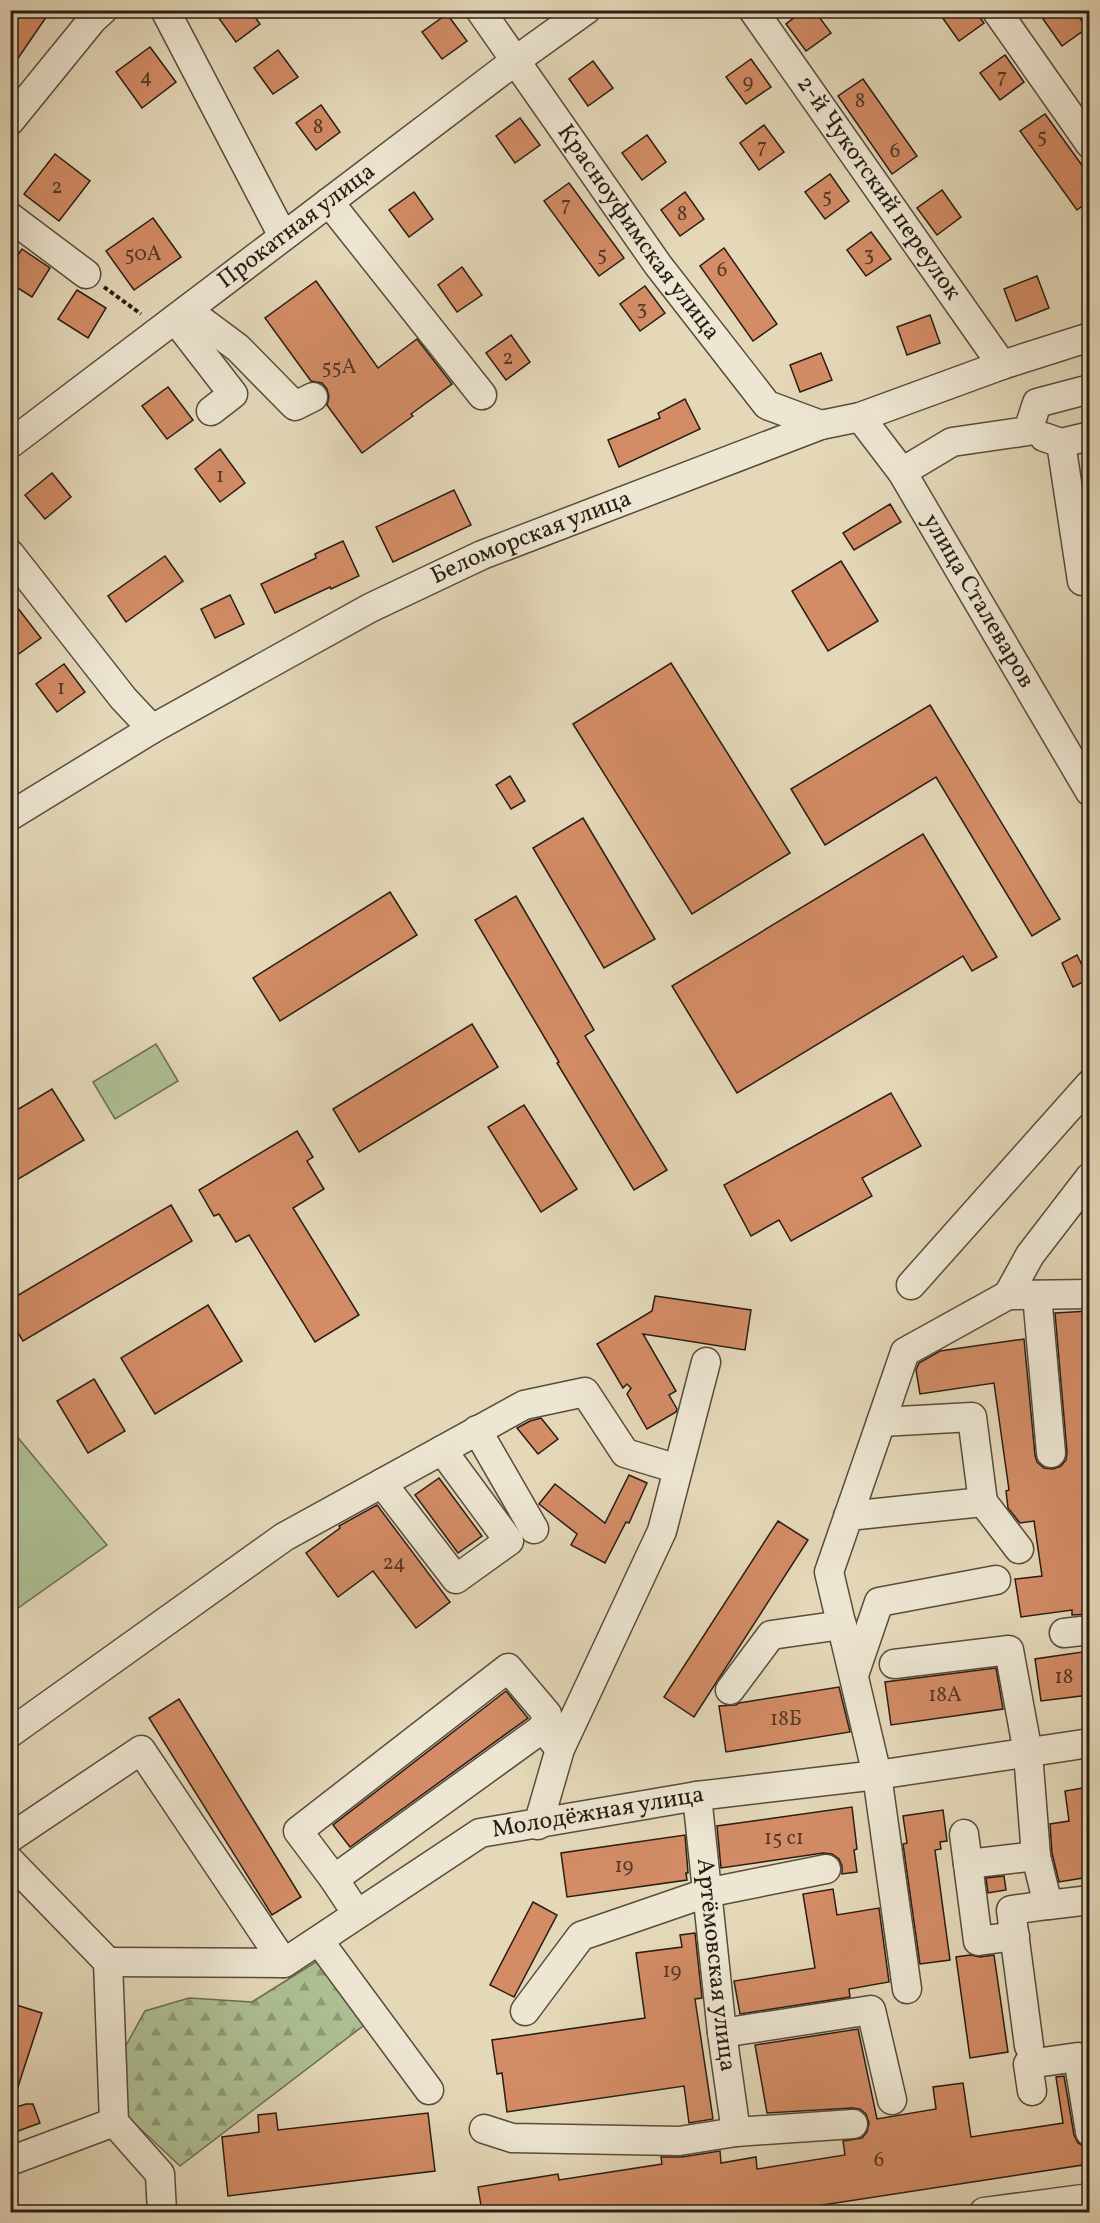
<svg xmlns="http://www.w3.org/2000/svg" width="1100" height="2223" viewBox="0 0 1100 2223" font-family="Vollkorn,serif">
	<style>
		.forest { fill: url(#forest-firs); stroke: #6c6e54; stroke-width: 1.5 }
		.park { fill: #aec094; stroke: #6c6e54; stroke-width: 1.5 }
		.building { fill: #d38c66; stroke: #291d13; stroke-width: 1.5 }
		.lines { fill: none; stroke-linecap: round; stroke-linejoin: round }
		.minor-casing { stroke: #584c3c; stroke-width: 31 }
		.path { stroke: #291d13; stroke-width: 4; stroke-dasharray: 4.5 3; stroke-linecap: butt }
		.minor { stroke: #ede6d2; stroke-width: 28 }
		.labels { text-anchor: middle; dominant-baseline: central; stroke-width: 6; stroke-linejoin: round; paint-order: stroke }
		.number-label { font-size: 21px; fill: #543928 }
		.street-label { font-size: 24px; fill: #291d13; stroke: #ede6d2 }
	</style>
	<defs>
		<pattern id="forest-firs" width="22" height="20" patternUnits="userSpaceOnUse" patternTransform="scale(1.5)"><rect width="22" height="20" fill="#aec094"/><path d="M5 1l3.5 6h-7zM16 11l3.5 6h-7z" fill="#8e9b78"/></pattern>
	</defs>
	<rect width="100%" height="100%" fill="#e4d8b9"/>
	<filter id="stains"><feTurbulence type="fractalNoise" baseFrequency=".00333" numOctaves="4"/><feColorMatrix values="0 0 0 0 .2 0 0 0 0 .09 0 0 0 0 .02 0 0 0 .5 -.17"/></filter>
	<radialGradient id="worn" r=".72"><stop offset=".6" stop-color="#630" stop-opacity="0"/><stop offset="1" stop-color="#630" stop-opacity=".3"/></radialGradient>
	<!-- forest -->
	<path class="forest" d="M330,1953l37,70 -187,143 -63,-59 -3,-40 31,-56 44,-13 63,4z"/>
	<!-- park -->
	<g class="park">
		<path d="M156,1044l22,37 -63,38 -22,-37z"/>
		<path d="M10,1428l97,117 -96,68h-1z"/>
	</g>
	<!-- building -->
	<g class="building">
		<path d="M17,10h34l-41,60v-51z"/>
		<path d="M213,10h37l10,14 -24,18z"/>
		<path d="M804,10h10l17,23 -25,18 -20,-27z"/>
		<path d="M937,10h37l10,13 -25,18z"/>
		<path d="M1054,10h20l13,18 -25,18 -19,-27z"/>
		<path d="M447,14l20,27 -25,18 -20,-27z"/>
		<path d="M150,47l26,35 -34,26 -26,-36z"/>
		<path d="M278,50l20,27 -25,17 -19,-26z"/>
		<path d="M1005,55l19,27 -24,18 -20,-27z"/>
		<path d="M751,59l20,28 -25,17 -20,-27z"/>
		<path d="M593,61l20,27 -25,18 -19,-27z"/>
		<path d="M863,79l54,77 -25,18 -54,-78z"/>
		<path d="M321,105l19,27 -24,18 -20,-27z"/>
		<path d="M1045,114l44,61v26l-12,9 -57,-79z"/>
		<path d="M520,118l20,27 -25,18 -19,-27z"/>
		<path d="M764,125l20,27 -25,18 -19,-27z"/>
		<path d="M647,135l19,27 -24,18 -20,-27z"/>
		<path d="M55,154l35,27 -31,40 -35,-27z"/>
		<path d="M830,174l19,27 -24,18 -20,-27z"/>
		<path d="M569,183l55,75 -25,18 -55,-75z"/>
		<path d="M942,190l19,27 -24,18 -20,-27z"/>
		<path d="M414,192l19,27 -24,18 -20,-27z"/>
		<path d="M685,192l19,27 -24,17 -19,-26z"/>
		<path d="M153,218l28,39 -47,33 -28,-39z"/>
		<path d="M871,232l20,27 -25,17 -19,-26z"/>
		<path d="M724,248l53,76 -24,17 -53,-75z"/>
		<path d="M22,249l28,19 -18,29 -22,-14v-17z"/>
		<path d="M462,267l20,28 -25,17 -19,-27z"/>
		<path d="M1037,276l12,32 -33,13 -12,-32z"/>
		<path d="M316,281l62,87 39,-29 35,45 -41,30 2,2 -51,37 -35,-48 2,-8 -2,-8 -5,-6 -11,-2 -46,-63z"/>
		<path d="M645,286l20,27 -25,18 -20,-27z"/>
		<path d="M77,290l29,18 -18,30 -30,-19z"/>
		<path d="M930,315l10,28 -33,12 -10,-28z"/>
		<path d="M511,335l19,27 -24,18 -20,-27z"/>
		<path d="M821,353l11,27 -32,12 -10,-27z"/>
		<path d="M168,387l25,33 -26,19 -25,-33z"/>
		<path d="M685,399l15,30 -81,38 -11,-27 52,-22 -2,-5z"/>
		<path d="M220,449l25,34 -25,19 -25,-33z"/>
		<path d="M52,473l19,24 -26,22 -20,-24z"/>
		<path d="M454,490l17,35 -78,37 -17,-35z"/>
		<path d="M890,504l11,18 -47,28 -11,-17z"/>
		<path d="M343,541l16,35 -28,13 -1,-2 -55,26 -14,-29 55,-26 -1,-4z"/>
		<path d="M165,556l18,25 -57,41 -18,-26z"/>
		<path d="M841,561l37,60 -50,30 -36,-60z"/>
		<path d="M230,595l14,29 -29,14 -14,-29z"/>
		<path d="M10,598l31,40 -31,22z"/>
		<path d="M671,663l119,190 -98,61 -119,-190z"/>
		<path d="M64,664l21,28 -28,20 -21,-28z"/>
		<path d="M930,705l130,214 -28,17 -96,-159 -111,68 -34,-56z"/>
		<path d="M510,776l15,25 -14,8 -15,-24z"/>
		<path d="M583,818l72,121 -51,29 -71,-120z"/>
		<path d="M923,834l74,123 -25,14 -9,-15 -226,137 -65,-107z"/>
		<path d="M390,892l27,43 -137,86 -27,-43z"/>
		<path d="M516,896l78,134 -9,6 82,134 -33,20 -77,-127 2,-1 -84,-142z"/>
		<path d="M1077,955l12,24 -16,8 -11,-24z"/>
		<path d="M472,1024l26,43 -139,85 -26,-43z"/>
		<path d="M52,1089l32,51 -74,44v-70z"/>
		<path d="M891,1093l30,53 -59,32 10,18 -81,45 -12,-21 -28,16 -27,-51z"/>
		<path d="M524,1105l53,84 -36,23 -53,-85z"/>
		<path d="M297,1131l16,26 -6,4 17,28 -31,19 66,107 -44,27 -66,-107 -13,7 -17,-28 -5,2 -15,-26z"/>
		<path d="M171,1205l21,36 -169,100 -13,-21v-20z"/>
		<path d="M655,1296l96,14 -6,40 -102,-16 33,57 -7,4 8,14 -1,3 -29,17 -20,-35 4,-6 -4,-4 -4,4 -26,-44 55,-33z"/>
		<path d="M208,1305l34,56 -87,53 -34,-56z"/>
		<path d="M1089,1311v303l-17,1v-5l-51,7 -6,-38 27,-3 -8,-55 -14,2 -12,-15 -2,-17 3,-1 -15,-107 -74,11 -4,-24 3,-7 21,-12 84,-12 11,116 2,7 7,6 9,1 8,-3 5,-6 1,-8 -12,-139z"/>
		<path d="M94,1379l31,52 -37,22 -31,-52z"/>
		<path d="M541,1418l17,21 -20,15 -21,-26 13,-7z"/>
		<path d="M629,1475l18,8 -18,40 -3,-1 -21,41 -34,-18 6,-11 -38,-30 16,-20 50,39z"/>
		<path d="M439,1478l43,58 -24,17 -43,-58z"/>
		<path d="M377,1505l73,97 -34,26 -43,-57 -35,26 -32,-44 34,-25 -1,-2z"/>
		<path d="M778,1521l30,19 -114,177 -30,-20z"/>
		<path d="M1089,1651v44l-48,6 -6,-42z"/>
		<path d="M996,1668l7,41 -112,16 -6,-43z"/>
		<path d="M839,1687l11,45 -124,20 -7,-46 17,-1 3,-2z"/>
		<path d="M506,1691l22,27 -178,129 -17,-22z"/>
		<path d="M179,1699l122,198 -29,18 -123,-197z"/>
		<path d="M1089,1787v90l-30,5 -7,-29 -2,-29 19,-3 -4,-30z"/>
		<path d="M852,1807l5,42 -3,1 3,22 -15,2v-8l-3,-7 -7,-5 -9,-1 -102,15 -4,-42z"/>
		<path d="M943,1810l4,31 -7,1 1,7 -6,1 15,110 -30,4 -17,-120 4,-1 -4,-27z"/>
		<path d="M685,1835l3,38h-2l1,7 -120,17 -6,-44z"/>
		<path d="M1004,1876l2,14 -18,3 -2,-15z"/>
		<path d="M833,1889l4,26 42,-7 10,74 -40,7 1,8 -110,17 -6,-33 81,-13 -12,-74z"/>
		<path d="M533,1902l24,13 -43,82 -24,-12z"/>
		<path d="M695,1933l7,65 -7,1 18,120 -24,4 -5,-37 -177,26 -5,-39 -5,1 -5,-34 153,-22 -9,-65 46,-6 -2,-12z"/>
		<path d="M970,1955l10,2 14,-2 14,97 -38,6 -14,-101z"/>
		<path d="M10,2003l32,10 -28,86 -4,-1z"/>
		<path d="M858,2029l19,90 59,-10 -3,-22 30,-4 8,54 92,-14 -7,-46 8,-1 10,59 4,8 9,5 2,16 -312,48h-295l-4,-25 80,-13 1,6 103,-16 -1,-7h21l38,-6 1,12 35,-6 1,12 88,-14 -2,-14 19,-3 5,-6 2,-9 -3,-9 -6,-5 -8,-1 -85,5 -12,-68z"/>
		<path d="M26,2104h7l7,19 -30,11v-25z"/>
		<path d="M276,2113l2,17 150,-17 7,58 -207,25 -6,-59 37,-5 -1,-17z"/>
	</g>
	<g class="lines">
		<defs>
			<g id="minor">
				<path d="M165,10l118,226"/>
				<path id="s1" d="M480,10l178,255 109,140 54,20"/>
				<path id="s2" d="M753,10l249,355"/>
				<path d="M996,10l94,134"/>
				<path d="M10,121l83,-102 10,-9"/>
				<path d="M329,202l153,193"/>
				<path d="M10,217l76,57"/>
				<path d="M187,310l51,38 57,58 18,-9"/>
				<path d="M175,319l58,75 -22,17"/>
				<path id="s3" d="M860,417l42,55 188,320"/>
				<path d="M1044,437l17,6 29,-7"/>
				<path d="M1061,443l21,138"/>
				<path id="s4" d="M10,444l505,-383 71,-51"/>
				<path d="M902,472l50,-30 76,-11 9,-28 53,-14"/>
				<path d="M10,554l113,144 29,31"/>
				<path id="s5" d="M10,816l142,-87 218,-121 112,-53 339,-130 39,-8 142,-52 88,-28"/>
				<path d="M1090,1177l-60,78 -22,40 82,-1"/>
				<path d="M911,1285l179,-201"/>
				<path d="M1037,1295l14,158"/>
				<path d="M881,1422l24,-70 103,-57"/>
				<path d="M477,1430l57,99"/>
				<path d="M382,1483l74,96 53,-38 -67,-91"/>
				<path d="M983,1502l36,47"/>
				<path d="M848,1516l135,-14 -11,-85 -91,5 -52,150 48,203 30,214"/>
				<path d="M1064,1633l26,-3"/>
				<path d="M894,1664l115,-14 19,103 8,103 12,49 42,-5"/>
				<path d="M854,1675l25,-73 117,-22"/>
				<path d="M730,1690l41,-55 71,-10"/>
				<path d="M10,1733l274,-196 240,-132 61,-13 40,61 53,16"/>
				<path id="s6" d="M697,1796l25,237 14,99"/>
				<path d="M538,1825l22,-76 102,-218 44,-169"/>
				<path d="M964,1834l14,107 37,-5"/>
				<path d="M10,1838l131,-88 143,213"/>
				<path d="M10,1861l98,101"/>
				<path d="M968,1864l68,-8"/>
				<path d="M334,1879l-36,-48 210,-163 39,46 -4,14"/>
				<path d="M357,1914l-23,-35 209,-151 12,15"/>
				<path d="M319,1941l110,149"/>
				<path id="s7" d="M108,1962l176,1 196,-130 217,-37 180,-21 213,-32"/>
				<path d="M108,1962l6,160 46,52 2,38"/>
				<path d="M525,2011l56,-75 125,-43 120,-24"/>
				<path d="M722,2033l149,-23 21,90"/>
				<path d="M1029,2046l-18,-136 37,-5"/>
				<path d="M1032,2091l-4,-27 50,-7 12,75"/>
				<path d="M484,2129l28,9 167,3 57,-9 117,-8"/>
				<path d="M10,2161l104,-39"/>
				<path d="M984,2212l106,-14"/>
			</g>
		</defs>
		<!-- minor casing -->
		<use href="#minor" class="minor-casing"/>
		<!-- path -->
		<path class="path" d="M104,287l37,27"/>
		<!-- minor -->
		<use href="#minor" class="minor"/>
	</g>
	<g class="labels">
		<!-- number labels -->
		<g class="number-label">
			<text x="146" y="77">4</text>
			<text x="1002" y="77">7</text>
			<text x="748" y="82">9</text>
			<text x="860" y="101">8</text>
			<text x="318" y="127">8</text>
			<text x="1042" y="136">5</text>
			<text x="762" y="147">7</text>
			<text x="895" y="151">6</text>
			<text x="57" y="187">2</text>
			<text x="827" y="196">5</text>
			<text x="566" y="205">7</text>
			<text x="682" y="214">8</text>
			<text x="143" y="254">50А</text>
			<text x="602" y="254">5</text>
			<text x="869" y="254">3</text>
			<text x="722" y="270">6</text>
			<text x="642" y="308">3</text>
			<text x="508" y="358">2</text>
			<text x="339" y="367">55А</text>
			<text x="220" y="476">1</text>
			<text x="61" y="688">1</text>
			<text x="394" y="1563">24</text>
			<text x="1064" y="1677">18</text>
			<text x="945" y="1695">18А</text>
			<text x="786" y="1719">18Б</text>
			<text x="784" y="1838">15 с1</text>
			<text x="624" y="1866">19</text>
			<text x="672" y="1971">19</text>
			<text x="879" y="2160">6</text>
		</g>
		<!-- street labels -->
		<g class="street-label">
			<text stroke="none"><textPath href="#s2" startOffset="218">2-й Чукотский переулок</textPath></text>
			<text stroke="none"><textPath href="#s4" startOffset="360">Прокатная улица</textPath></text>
			<text stroke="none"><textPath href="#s1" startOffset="273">Красноуфимская улица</textPath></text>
			<text stroke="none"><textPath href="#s5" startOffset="592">Беломорская улица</textPath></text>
			<text stroke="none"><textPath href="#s3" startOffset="219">улица Сталеваров</textPath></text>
			<text stroke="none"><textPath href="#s7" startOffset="531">Молодёжная улица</textPath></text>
			<text stroke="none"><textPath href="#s6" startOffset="170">Артёмовская улица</textPath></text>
		</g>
	</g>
	<!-- margin -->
	<rect width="1100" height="2223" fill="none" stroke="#e4d8b9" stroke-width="36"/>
	<rect x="12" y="12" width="1076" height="2199" fill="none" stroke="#291d13" stroke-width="3"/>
	<rect x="18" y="18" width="1064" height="2187" fill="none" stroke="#291d13" stroke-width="1.5"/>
	<rect width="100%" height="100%" filter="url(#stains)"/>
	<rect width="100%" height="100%" fill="url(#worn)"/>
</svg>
